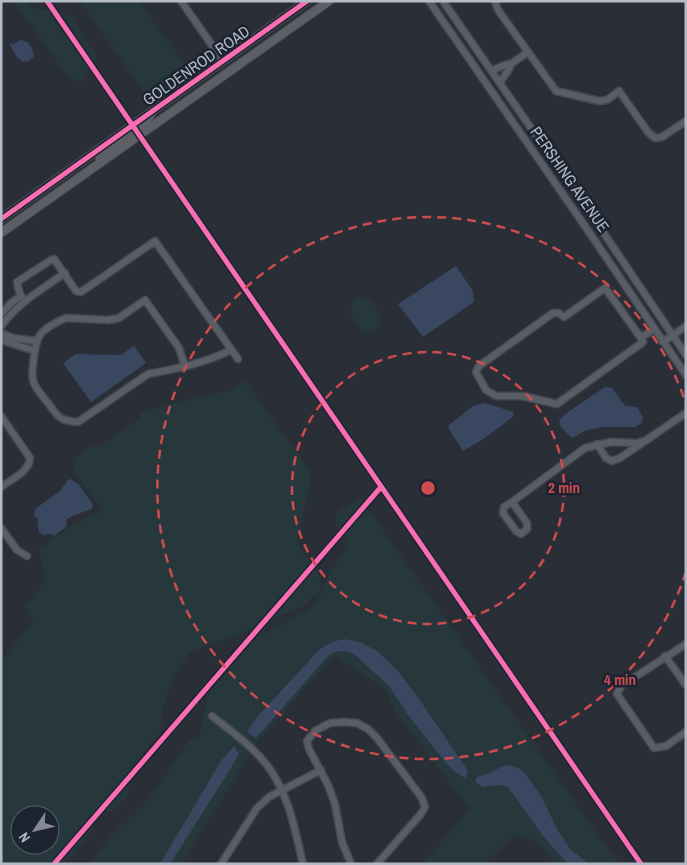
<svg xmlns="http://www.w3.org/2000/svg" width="687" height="865" viewBox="0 0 687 865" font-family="'Archivo Narrow',sans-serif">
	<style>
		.green { fill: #27383c; fill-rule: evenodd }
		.water { fill: #394760 }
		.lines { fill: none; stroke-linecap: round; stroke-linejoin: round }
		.minor-casing { stroke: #46494f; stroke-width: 9 }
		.major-casing { stroke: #484b53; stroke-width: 10 }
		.minor { stroke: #595d65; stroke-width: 6 }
		.major { stroke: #5c5f66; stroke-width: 8 }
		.cycleway-casing { stroke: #1d2431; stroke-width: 8 }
		.cycleway { stroke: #f96db3; stroke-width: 5 }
		.ring { fill: none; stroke: #ce4c50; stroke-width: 2.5; stroke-dasharray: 9 6 }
		.labels { text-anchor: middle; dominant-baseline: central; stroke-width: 5; stroke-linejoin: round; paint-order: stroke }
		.street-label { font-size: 16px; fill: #b4bac7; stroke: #1d2431 }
		.centre { fill: #ce4c50; stroke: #1d2431; stroke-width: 2.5 }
		.ring-label { font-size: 15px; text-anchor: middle; font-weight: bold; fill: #ce4c50; stroke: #1d2431; stroke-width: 5; stroke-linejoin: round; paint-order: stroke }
	</style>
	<rect width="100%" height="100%" fill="#2a2e37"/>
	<!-- green -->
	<g class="green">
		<path d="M14,1h16v6l41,9 26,41 -16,27 -14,-8z"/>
		<path d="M80,1h59l53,74 -41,28z"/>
		<path d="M363,297c12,3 14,12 18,23 -4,8 -7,12 -17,13 -11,-11 -18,-20 -9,-34z"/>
		<path d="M244,380l67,92 -1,12 -12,56c5,22 27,25 22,52l-17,14 -21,9 -47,21 -39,13 -7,5 -15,24 -11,29 -3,25 -32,42 1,20 -17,18 -15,-2 -7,24 -17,21 -13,9h-59v-203l32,-39 -8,-15 21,-28 -8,-30 33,-23 31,-16 -28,-38 -2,-12 19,-14 8,1 40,-28 2,-7 46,-12 7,-5 5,2 34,-7zM20,815h30v30h-30z"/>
		<path d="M360,498l259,366h-63l-19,-22 -22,-7 -31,29h-62l48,-55 -75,-98 -9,-21 -51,-35 -77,86 -77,123h-91l19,-26 39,-38 41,-60h10l9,-47 49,-56 53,-28 13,-18 6,-18 20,-27 -13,-20v-13z"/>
	</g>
	<!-- water -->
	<g class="water">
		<path d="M21,40c8,0 12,9 13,16l-5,5 -6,1 -6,-5 -8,-14 4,1z"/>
		<path d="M456,266l17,25 1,11 -51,35 -25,-33z"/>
		<path d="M134,346l12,17 -55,39 -28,-39 13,-9 45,1z"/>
		<path d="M605,387l7,1 13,18 12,1 6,10 -1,6 -7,4h-31l-17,3 -15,8 -11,-11 -2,-6 6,-7z"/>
		<path d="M485,403l28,9 1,4 -32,24 -19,11 -14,-22v-4l24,-19z"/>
		<path d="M71,479l8,6 14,20 -1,4 -20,7 -6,4 1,6 -13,10 -4,-2 -7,1 -4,-3 -2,-15 -3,1 1,-9 25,-18 8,-11z"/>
		<path d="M344,639l16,3 17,9 20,19 20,26 51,75 -3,7 -11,-7 -8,-8 -38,-48 -19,-29 -35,-32c-10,-5 -16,-3 -25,1l-73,83 -9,-6 9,-14 64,-69 12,-7z"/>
		<path d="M234,746l5,8 -8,14 -61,96h-10l61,-103z"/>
		<path d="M506,765l13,3 7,7 15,21 16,33 13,20 19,15h-21l-25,-28 -35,-49 -9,-2 -16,2 -8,-5 2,-5c10,-2 19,-8 29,-12z"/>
	</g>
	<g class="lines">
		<defs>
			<g id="minor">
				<path d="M181,1l42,60"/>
				<path d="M429,1l160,231 97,143"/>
				<path d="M443,1l158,228 85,126"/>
				<path d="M495,1l3,9 58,81 43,10 8,-1 12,-9 29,41 7,6 7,-1 24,-16"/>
				<path d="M511,64l17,-12"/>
				<path d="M491,70c7,-1 13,-6 20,-6 -2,8 -8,12 -11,19"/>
				<path d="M24,302l-5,-11 -2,-9 34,-22 3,-1 22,32 5,1 74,-51 83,118"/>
				<path d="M1,314l10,-11 10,-7"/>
				<path d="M1,326c17,-23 41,-37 64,-53"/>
				<path d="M1,333l12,5 24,3"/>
				<path d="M641,338l2,4 -86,62 -35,-8h-26l-10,-6 -10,-18 3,-6 74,-53h6l5,4 41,-29 36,50 13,-9"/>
				<path d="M1,340l34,11"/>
				<path d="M663,342l23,-16"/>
				<path d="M185,366l-6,-18 -34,-48 -26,18 -11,2 -42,-2c-8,3 -21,10 -26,17 -5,6 -9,38 -7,45 2,9 10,16 15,23 10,14 12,18 30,19l70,-48c28,-5 57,-11 83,-24"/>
				<path d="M1,416l29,42c-1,14 -18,21 -29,29"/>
				<path d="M597,444l9,14 6,3 8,-3 66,-45"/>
				<path d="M512,502l15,21v6l-6,5 -5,-3 -13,-18 1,-6 8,-5 73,-54 26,-6 26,1 10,-3"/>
				<path d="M1,528l16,22 10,6"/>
				<path d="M686,644l-65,42 -4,8 37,54 12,-2 20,-14"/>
				<path d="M665,656l21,29"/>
				<path d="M212,716c19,15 40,30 55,49 22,29 28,65 36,99"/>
				<path d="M221,864l36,-56 12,-11 52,-27"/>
				<path d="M351,864l-9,-22 -7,-38 -7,-19 -19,-36 -2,-8 8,-10 15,-8 13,-1 14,1 11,6 9,9 45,60 3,9 -5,8 -43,49"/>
			</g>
			<g id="major">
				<path d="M100,163v-8l46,-33 5,-8"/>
				<path d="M1,219l306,-218"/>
				<path d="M1,233l328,-232"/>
			</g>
		</defs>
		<!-- minor casing -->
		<use href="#minor" class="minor-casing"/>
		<!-- major casing -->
		<use href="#major" class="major-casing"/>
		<!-- minor -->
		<use href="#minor" class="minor"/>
		<!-- major -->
		<use href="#major" class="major"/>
		<defs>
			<g id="cycleway">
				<path d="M47,1l594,863"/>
				<path d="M1,219l306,-218"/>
				<path d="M54,864l327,-377"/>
			</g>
		</defs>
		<!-- cycleway casing -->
		<use href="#cycleway" class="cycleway-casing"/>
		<!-- cycleway -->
		<use href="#cycleway" class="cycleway"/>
	</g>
	<!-- distance rings -->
	<g class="ring">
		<circle cx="428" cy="488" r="136"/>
		<path d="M686 572A271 271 0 1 1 686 404"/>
	</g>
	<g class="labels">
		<!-- street labels -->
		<g class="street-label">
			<text transform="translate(196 65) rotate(-35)">GOLDENROD ROAD</text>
			<text transform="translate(570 179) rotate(55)">PERSHING AVENUE</text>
		</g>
	</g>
	<circle cx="428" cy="488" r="8" class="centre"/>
	<g class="ring-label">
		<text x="564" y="493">2 min</text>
		<text x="620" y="685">4 min</text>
	</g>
	<!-- border -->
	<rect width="687" height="865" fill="none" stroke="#b4bac7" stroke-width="5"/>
	<!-- north arrow -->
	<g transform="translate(35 830) rotate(235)"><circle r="24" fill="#1d2431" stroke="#59606d"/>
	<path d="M0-4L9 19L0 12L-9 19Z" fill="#848995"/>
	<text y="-8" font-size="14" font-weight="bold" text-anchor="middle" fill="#b4bac7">N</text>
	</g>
</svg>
